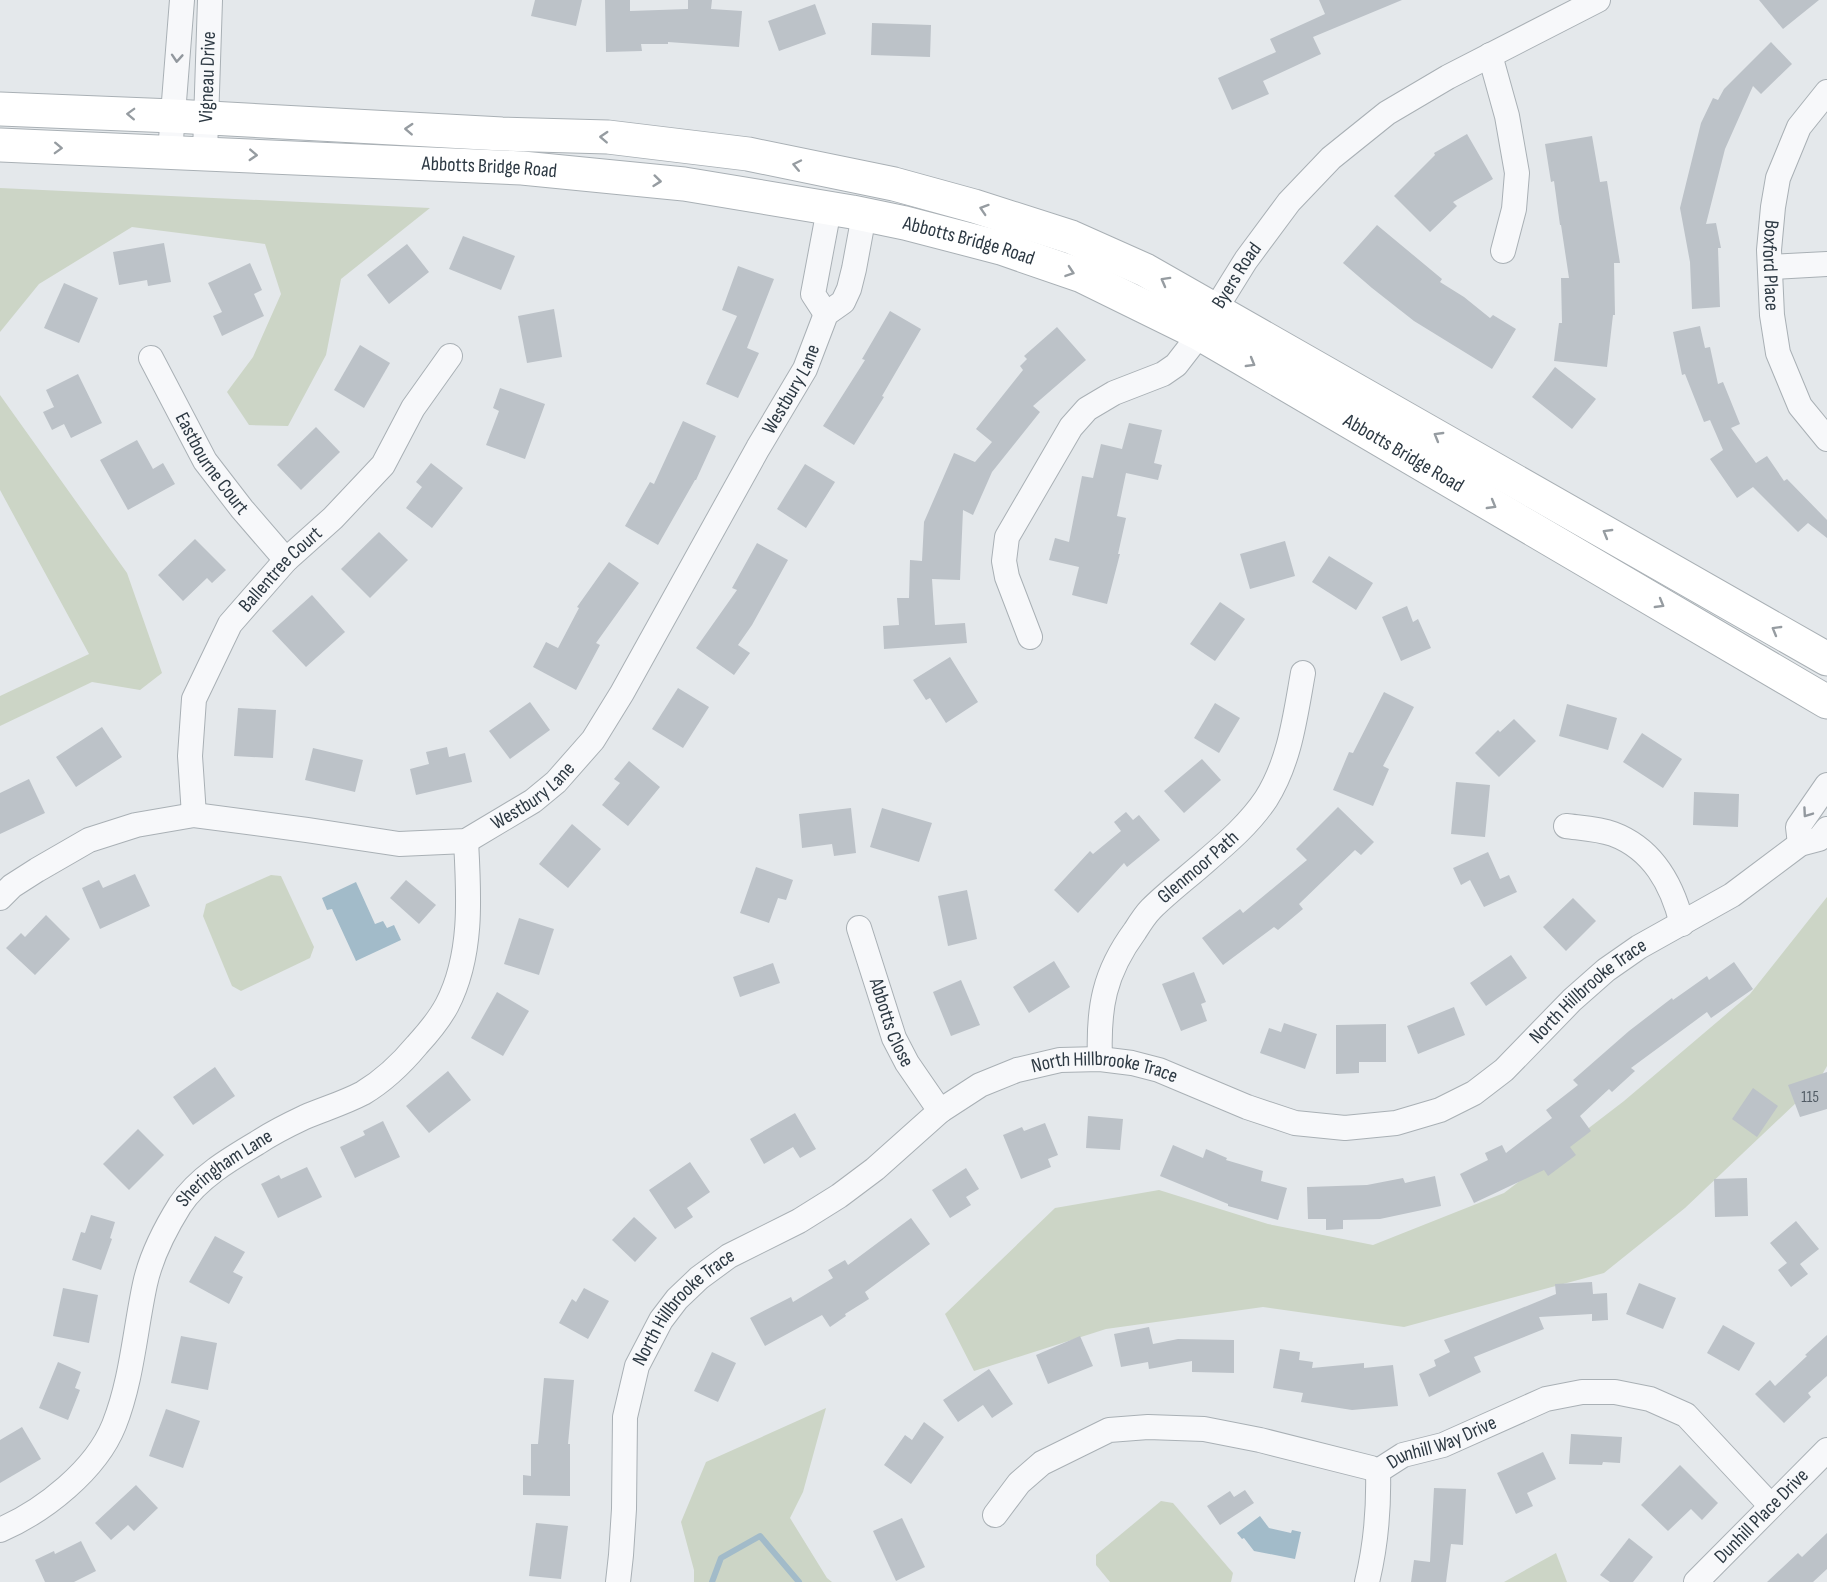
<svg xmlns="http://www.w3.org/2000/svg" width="1827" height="1582" viewBox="0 0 1827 1582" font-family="'Sofia Sans Condensed',sans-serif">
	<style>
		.green { fill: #ccd5c6 }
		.water { fill: #a2bbc9 }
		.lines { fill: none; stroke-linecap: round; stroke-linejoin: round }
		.stream { stroke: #a2bbc9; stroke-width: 6 }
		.building { fill: #bcc2c8 }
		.street-casing { stroke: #a9b0b5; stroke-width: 26 }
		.secondary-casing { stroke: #a9b0b5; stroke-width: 35 }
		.street { stroke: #f7f8fa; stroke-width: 24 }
		.secondary { stroke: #fff; stroke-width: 33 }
		.oneway { stroke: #92989e }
		.oneway2 { stroke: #969ca1 }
		.labels { text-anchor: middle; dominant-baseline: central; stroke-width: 4.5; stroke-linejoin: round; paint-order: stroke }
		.number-label { font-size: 16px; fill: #515b64 }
		.street-label { font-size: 20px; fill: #2d3943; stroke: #f4f7f9 }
	</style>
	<rect width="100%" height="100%" fill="#e4e8eb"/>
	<!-- green -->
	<g class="green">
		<path d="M0,188l430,20 -89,71 -15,76 -38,71 -39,-1 -22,-33 26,-35 28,-63 -16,-50 -133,-17 -93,57 -39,48z"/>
		<path d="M0,395l127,178 35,100 -22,17 -48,-8 -92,44v-30l89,-42 -89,-164z"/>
		<path d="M271,875l10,1 33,71 -4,11 -69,33 -9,-5 -29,-70 3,-12z"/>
		<path d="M1827,897v169l-9,16 -133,126 -81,65 -200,54 -141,-20 -157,22 -132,42 -29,-57 110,-106 104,-18 109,34 105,21 131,-52 120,-92 126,-107z"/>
		<path d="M826,1408l-23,84 -13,26 37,60 5,4h-138v-12l-13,-48 25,-60z"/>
		<path d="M1161,1501l12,2 60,70 -2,9h-121l-14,-17v-10z"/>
		<path d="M1556,1553l11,29h-63z"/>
	</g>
	<!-- water -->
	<g class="water">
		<path d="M356,882l19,42 8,-3 4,7 7,-3 7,15 -45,21 -24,-52 -5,1 -5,-12z"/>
		<path d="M1260,1516l9,12 22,5 1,-3 9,2 -6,27 -41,-8 -10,-13 -2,1 -5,-6z"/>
	</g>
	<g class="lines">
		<!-- stream -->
		<path class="stream" d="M712,1582l9,-24 39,-22 39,46"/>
	</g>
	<!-- building -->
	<g class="building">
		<path d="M535,0h47l-6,26 -45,-10z"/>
		<path d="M605,0h25v11l58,-2v-9h24l-1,9 31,2 -3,36 -71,-5v2h-27l1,7 -36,1z"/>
		<path d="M1319,0h83l-89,37 8,17 -58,27 6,13 -37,16 -14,-32 58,-26 -6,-13 55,-25z"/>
		<path d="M1759,0h60l-36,29z"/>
		<path d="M815,4l11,30 -47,17 -11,-30z"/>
		<path d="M872,23l59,2 -1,32 -59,-2z"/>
		<path d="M1771,42l21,22 -31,30 -8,-8 -28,63 -19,75 10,-1 5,25h-3l2,59 -28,2 -2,-47 -10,-54 21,-85 12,-25 5,2 6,-11z"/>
		<path d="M1467,134l26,45 -40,23 4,4 -27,26 -36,-36 41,-41 -1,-2z"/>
		<path d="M1592,136l8,46 7,-1 13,82h-6l1,52h-2l-6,52 -53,-6 5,-38h3l-1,-45h8l-8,-53h-1l-6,-44 -3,1 -6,-38z"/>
		<path d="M1377,225l65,54 -2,3 24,15 26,21 3,-3 23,14 -24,40 -78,-48 -42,-33 -29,-25z"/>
		<path d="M463,236l52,20 -14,34 -52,-21z"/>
		<path d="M164,243l7,39 -23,4 -1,-6 -28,5 -6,-33z"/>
		<path d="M407,244l22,28 -40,32 -22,-29z"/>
		<path d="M250,263l12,27 -8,4 10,22 -42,20 -9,-20 9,-4 -14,-29z"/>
		<path d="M738,266l36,13 -27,69 12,5 -21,45 -32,-14 31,-68 -15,-6z"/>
		<path d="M64,283l34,15 -19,45 -35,-15z"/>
		<path d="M554,309l8,48 -35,6 -9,-47z"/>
		<path d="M890,311l31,18 -39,67 2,1 -30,48 -31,-19 42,-66 -3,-1z"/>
		<path d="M1700,326l5,22 5,-1 8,37 5,-2 17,42 -9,4 25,35 11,-7 17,25 3,-2 40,41v18l-19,-15 -10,9 -45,-45 -16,11 -27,-39 13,-9 -13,-30 -6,2 -19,-48 -3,1 -9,-43z"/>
		<path d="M1057,327l29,33 -53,46 7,6 -48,60 -19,43 -10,-5 -3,70 -28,-1 3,46 30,-2 2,20 -83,6 -1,-23 16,-1 -2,-27h12l1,-38 12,1 2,-39 30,-69 21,9 17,-20 -16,-13 47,-59 -3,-4 7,-7 -3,-3z"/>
		<path d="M360,345l30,18 -26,45 -30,-18z"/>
		<path d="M1555,367l41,32 -24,30 -40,-32z"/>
		<path d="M78,374l24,49 -31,15 -7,-14 -12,6 -9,-18 11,-5 -8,-17z"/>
		<path d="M500,388l45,16 -20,55 -39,-14 13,-34 -6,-3z"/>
		<path d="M683,421l33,15 -20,44h-1l-37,65 -33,-19 25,-44 4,2z"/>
		<path d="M1129,423l33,7 -8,33 8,2 -4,15 -32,-7 -9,43 9,2 -8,36h2l-13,50 -35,-9 7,-28 -30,-7 6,-22 14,4 13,-66 11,2 8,-34 21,5z"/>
		<path d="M316,427l24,25 -39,38 -24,-25z"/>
		<path d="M137,440l16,29 10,-6 12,21 -47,26 -28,-50z"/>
		<path d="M431,463l32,25 -31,40 -26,-20 16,-21 -6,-5z"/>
		<path d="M805,464l30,18 -29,46 -29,-19z"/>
		<path d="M379,532l29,28 -38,38 -29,-29z"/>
		<path d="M195,539l31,31 -14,13 -5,-5 -24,23 -25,-26z"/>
		<path d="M1285,541l10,35 -45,13 -10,-35z"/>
		<path d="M757,543l31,17 -36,65 -14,20 12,8 -16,22 -38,-27 41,-58 -5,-2z"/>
		<path d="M1329,556l44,27 -17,27 -44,-28z"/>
		<path d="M609,562l30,21 -43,60 4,2 -24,45 -43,-23 13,-25 12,6 21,-40 -2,-1z"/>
		<path d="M312,595l33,37 -39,35 -34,-36z"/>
		<path d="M1220,602l25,17 -30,42 -25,-17z"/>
		<path d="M1407,606l6,16 5,-3 13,29 -30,13 -19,-44z"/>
		<path d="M950,657l28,45 -32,21 -16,-25 -4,2 -13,-20z"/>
		<path d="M678,688l31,19 -26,41 -31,-19z"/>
		<path d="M1384,692l30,15 -31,59 6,3 -16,37 -40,-16 16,-38 4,1z"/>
		<path d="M530,702l20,28 -40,29 -21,-28z"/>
		<path d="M1215,703l25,15 -21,35 -25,-15z"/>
		<path d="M1567,704l50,14 -9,32 -49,-14z"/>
		<path d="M238,708l38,2 -3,48 -39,-2z"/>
		<path d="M1514,719l22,22 -37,36 -24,-24 23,-23 2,2z"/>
		<path d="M102,727l20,30 -46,30 -20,-30z"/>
		<path d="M1642,733l40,26 -19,29 -40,-26z"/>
		<path d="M447,747l2,10 16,-4 7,29 -56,13 -6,-26 19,-5 -3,-12z"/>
		<path d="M313,748l50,12 -8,32 -50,-12z"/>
		<path d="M1202,759l19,21 -37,33 -20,-22z"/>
		<path d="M629,761l31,26 -32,39 -26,-21 18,-22 -6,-4z"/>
		<path d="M29,779l16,34 -45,21v-41z"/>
		<path d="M1456,782l34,3 -5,52 -34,-3z"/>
		<path d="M1694,792l45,2 -1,33 -45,-2z"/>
		<path d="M1338,807l36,35 -13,13 -6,-5 -56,54 4,5 -25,21 -4,-3 -51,38 -21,-27 38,-29 3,4 64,-53 -11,-11z"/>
		<path d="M851,808l5,45 -22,3 -2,-12 -30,4 -3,-34z"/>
		<path d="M882,808l50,15 -13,39 -49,-15z"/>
		<path d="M1126,812l7,8 6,-5 21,25 -33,27 -3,-4 -46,50 -24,-23 36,-39 3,3 28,-23 -7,-9z"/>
		<path d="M572,824l29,25 -33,39 -29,-24z"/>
		<path d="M1488,852l12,27 9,-4 8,17 -33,15 -14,-27 -9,5 -8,-17z"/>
		<path d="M756,867l37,13 -7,20 -8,-2 -9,25 -29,-10z"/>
		<path d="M135,874l15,32 -50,23 -18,-41 17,-8 4,8z"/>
		<path d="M406,880l30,25 -17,19 -29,-26z"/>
		<path d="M967,890l10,49 -29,7 -10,-50z"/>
		<path d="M1573,898l23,23 -30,30 -23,-24z"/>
		<path d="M46,915l24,24 -35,36 -29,-27 15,-15 4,4z"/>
		<path d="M519,918l35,11 -15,46 -35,-11z"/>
		<path d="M1511,955l16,23 -41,28 -16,-23z"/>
		<path d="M1054,961l16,26 -41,26 -16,-26z"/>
		<path d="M1734,962l19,27 -42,29 -4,-6 -76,56 4,3 -23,21 -3,-3 -29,27 11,15 -21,16 6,8 -28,21 -4,-6 -70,33 -14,-29 28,-14 -3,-7 17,-8 4,8 46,-35 -6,-8 32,-25 -5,-5 56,-49 43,-33 1,2 34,-24 2,4z"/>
		<path d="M773,963l7,20 -40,14 -7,-20z"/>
		<path d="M1194,972l12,30 -5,2 6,17 -26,10 -19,-47z"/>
		<path d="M961,980l19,45 -29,11 -18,-44z"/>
		<path d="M497,992l32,19 -26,45 -32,-18z"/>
		<path d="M1454,1007l11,28 -47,19 -11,-28z"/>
		<path d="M1284,1023l33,11 -12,35 -45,-16 9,-25 12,4z"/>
		<path d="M1386,1024v38h-27v11l-23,1v-49z"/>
		<path d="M215,1067l20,29 -42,29 -20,-28z"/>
		<path d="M448,1071l23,29 -42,33 -23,-27z"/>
		<path d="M1827,1072v37l-27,8 -12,-32z"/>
		<path d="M1753,1088l25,18 -21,31 -25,-18z"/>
		<path d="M795,1113l21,36 -16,9 -7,-11 -29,17 -14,-25z"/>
		<path d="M1088,1116l35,3 -3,31 -34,-2z"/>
		<path d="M383,1121l17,36 -45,21 -15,-31 25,-12 -2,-4z"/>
		<path d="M1045,1123l13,32 -10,4 3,8 -30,12 -18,-44 19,-8 2,4z"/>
		<path d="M138,1129l26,26 -35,35 -26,-26z"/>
		<path d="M1173,1145l30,13 3,-9 21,9 -1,2 37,11 -2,10 26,7 -9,32 -50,-14v-2l-68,-28z"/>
		<path d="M690,1162l20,30 -23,16 6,9 -18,12 -26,-39z"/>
		<path d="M307,1167l15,30 -44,21 -17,-34 18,-9 2,4z"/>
		<path d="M966,1168l13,21 -13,8 5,8 -21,13 -18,-28z"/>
		<path d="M1435,1176l6,30 -61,13 -37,1v9l-17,1v-11h-18l-1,-32 60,-2 36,-7 2,5z"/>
		<path d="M1747,1178l1,38 -33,1 -1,-38z"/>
		<path d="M91,1215l24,7 -5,16 2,1 -11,31 -29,-10 9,-28 4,1z"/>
		<path d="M634,1217l23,21 -22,24 -23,-22z"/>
		<path d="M911,1218l19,26 -65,48 4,7 -24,15 1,2 -16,11 -8,-12 -57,31 -15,-28 41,-21 2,5 40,-24 -5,-8 17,-10 3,5z"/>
		<path d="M1796,1221l23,28 -19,15 8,10 -17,13 -13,-17 9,-7 -17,-20z"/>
		<path d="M215,1236l30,16 -12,20 10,5 -14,27 -40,-22z"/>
		<path d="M1592,1282l1,12 14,-1 1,27 -16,1v-7l-53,3 5,12 -70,28 7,15 -52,25 -10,-23 17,-8 -2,-6 16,-8 -6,-12 112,-46 -1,-10z"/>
		<path d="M1639,1283l37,15 -13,31 -37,-15z"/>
		<path d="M63,1288l35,7 -9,48 -36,-7z"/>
		<path d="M584,1288l25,13 -21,38 -29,-16 13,-24 4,3z"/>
		<path d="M1723,1325l32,18 -16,28 -32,-18z"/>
		<path d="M1149,1327l4,17 25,-5 56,1v33l-42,-1v-11l-43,8 -1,-7 -27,5 -7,-33z"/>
		<path d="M1827,1335v41l-19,17 3,4 -27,26 -29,-29 15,-14 5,6 32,-30 -2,-1z"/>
		<path d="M181,1336l36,7 -9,47 -37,-7z"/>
		<path d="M1080,1336l13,30 -45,18 -12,-29z"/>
		<path d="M1280,1349l20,3 -1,8 14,2 -1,6 52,-5v5l29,-3 5,41 -46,4 -51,-8 2,-9 -30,-5z"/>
		<path d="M712,1352l24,11 -18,39 -24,-11z"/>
		<path d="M58,1362l23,10 -6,16 5,2 -12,30 -29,-12z"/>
		<path d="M989,1369l24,35 -21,14 -9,-13 -25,17 -15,-22z"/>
		<path d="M544,1378l30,2 -6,64h2v52l-47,-1v-20l8,1v-32h7z"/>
		<path d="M166,1409l34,12 -17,47 -34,-12z"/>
		<path d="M924,1422l20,15 -33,47 -27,-19 21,-30 7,5z"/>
		<path d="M22,1427l19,32 -41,24v-43z"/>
		<path d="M1571,1434l51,3 -2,26 -17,-1 -1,3 -33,-1z"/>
		<path d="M1543,1452l13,27 -29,14 6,13 -17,8 -19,-41z"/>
		<path d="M1680,1465l38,38 -16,17 -11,-11 -23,22 -27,-26z"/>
		<path d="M136,1485l22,23 -24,23 -6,-6 -17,15 -16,-17z"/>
		<path d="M1434,1488l32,1 -3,56 -12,-1 -5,38h-35l3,-22 16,2z"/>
		<path d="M1245,1490l9,13 -34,22 -13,-19 23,-15 4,6z"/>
		<path d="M902,1518l23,49 -29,14 -23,-50z"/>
		<path d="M536,1523l32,3 -7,53 -32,-3z"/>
		<path d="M1827,1533v36l-14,13h-46l31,-29 4,4z"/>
		<path d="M1629,1538l24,19 -20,25h-23l-10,-7z"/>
		<path d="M81,1541l15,30 -22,11h-29l-10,-22 19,-9 1,3z"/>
	</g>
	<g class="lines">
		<defs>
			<g id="street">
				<path d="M1490,55l17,61 10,57 -3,36 -11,42"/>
				<path id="s1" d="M1827,92l-28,35 -21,51 -5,29 -4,43 3,65 6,38 22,53 27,33"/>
				<path d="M170,152l12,-152"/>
				<path id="s2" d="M205,153l5,-153"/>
				<path d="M1771,267l56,-3"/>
				<path d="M826,314l-13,-20 16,-85"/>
				<path id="s3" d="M151,358l54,103 37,48 44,51"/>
				<path id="s4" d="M1030,637l-23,-60 -3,-16 3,-24 64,-110 16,-18 27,-16 49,-19 13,-9 24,-31 46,-74 43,-58 42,-44 56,-45 61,-36 150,-77"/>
				<path id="s5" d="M194,815l-4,-59 4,-57 36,-75 56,-64 47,-42 50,-53 30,-57 37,-52"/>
				<path d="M1566,826c15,2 33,3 47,8 40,15 59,50 69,90"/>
				<path d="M1800,844l-2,-17 29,-42"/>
				<path id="s6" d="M0,898l12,-12 25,-16 52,-30 47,-15 58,-10 113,15 92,14 67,-3 67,-40 23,-19 37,-42 29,-47 136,-245 47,-79 21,-55 17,-12 6,-13 5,-20 10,-54"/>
				<path id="s7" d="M859,928l35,110 13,25 33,48"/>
				<path id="s8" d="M1100,1059c-2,-51 4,-86 35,-128 5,-8 10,-16 16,-22 17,-17 37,-32 55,-48 22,-19 44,-38 60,-62 24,-38 29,-82 37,-126"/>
				<path id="s9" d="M995,1515l24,-32 23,-20 67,-33 39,-3 56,2 56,11 111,28 7,3 25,-16 40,-10 103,-46 36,-7h33l35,7 36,16 85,91"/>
				<path id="s10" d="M0,1530c44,-19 96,-60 114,-105 18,-45 21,-95 31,-141 6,-28 20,-55 35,-79 18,-27 50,-46 77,-62 15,-10 31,-18 48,-26 19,-8 39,-14 58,-24 20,-12 39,-30 54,-48 11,-12 22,-25 30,-40 26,-50 22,-110 19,-164"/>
				<path id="s11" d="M618,1582l3,-27 3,-46 1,-92 12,-51 24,-46 16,-21 22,-21 30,-22 70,-35 40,-25 36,-27 65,-58 40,-26 37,-15 43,-10 40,-1 32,4 27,7 88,37 48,16 50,5 51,-5 44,-13 34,-17 30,-23 68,-70 34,-30 33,-23 93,-52 68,-51 19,-5 8,-10"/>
				<path d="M1367,1582c9,-37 12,-73 11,-111"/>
				<path id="s12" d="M1696,1582l131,-132"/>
			</g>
			<g id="secondary">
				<path d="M0,109l173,7 329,18 106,3 140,17 146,30 80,22 97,31 74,33 682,389"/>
				<path id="s13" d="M0,145l522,23 162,16 168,28 53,11 96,25 81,28 118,58 43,25 584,343"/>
			</g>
		</defs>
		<!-- street casing -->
		<use href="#street" class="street-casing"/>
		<!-- secondary casing -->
		<use href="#secondary" class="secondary-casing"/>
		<!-- street -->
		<use href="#street" class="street"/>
		<!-- secondary -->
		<use href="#secondary" class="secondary"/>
	</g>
	<!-- one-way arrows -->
	<defs><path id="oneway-chevron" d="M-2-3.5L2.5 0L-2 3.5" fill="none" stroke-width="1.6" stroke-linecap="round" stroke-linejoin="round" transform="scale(1.5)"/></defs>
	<g class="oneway">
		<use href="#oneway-chevron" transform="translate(177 58) rotate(94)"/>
		<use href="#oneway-chevron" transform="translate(1807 813) rotate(125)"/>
	</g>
	<g class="oneway2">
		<use href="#oneway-chevron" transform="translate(131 114) rotate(-178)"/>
		<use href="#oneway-chevron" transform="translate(409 129) rotate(-177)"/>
		<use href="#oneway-chevron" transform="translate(604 137) rotate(-177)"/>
		<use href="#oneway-chevron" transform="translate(58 148) rotate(2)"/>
		<use href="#oneway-chevron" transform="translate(253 155) rotate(3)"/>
		<use href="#oneway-chevron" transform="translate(797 165) rotate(-168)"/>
		<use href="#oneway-chevron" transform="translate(657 181) rotate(6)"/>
		<use href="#oneway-chevron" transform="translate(984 209) rotate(-162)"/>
		<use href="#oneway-chevron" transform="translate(1070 272) rotate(19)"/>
		<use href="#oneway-chevron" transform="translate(1165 281) rotate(-151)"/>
		<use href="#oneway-chevron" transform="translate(1251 363) rotate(30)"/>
		<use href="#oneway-chevron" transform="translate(1438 436) rotate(-150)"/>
		<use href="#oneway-chevron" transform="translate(1492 505) rotate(30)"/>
		<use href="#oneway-chevron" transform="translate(1607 533) rotate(-150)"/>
		<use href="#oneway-chevron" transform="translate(1660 604) rotate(30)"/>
		<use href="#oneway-chevron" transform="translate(1776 630) rotate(-150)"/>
	</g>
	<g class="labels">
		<!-- number labels -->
		<g class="number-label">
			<text x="1810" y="1097">115</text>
		</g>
		<!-- street labels -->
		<g class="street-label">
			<text stroke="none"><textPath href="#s2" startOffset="76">Vigneau Drive</textPath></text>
			<text stroke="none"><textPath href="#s13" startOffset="490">Abbotts Bridge Road</textPath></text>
			<text stroke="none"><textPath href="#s13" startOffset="976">Abbotts Bridge Road</textPath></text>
			<text stroke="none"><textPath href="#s1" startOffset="188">Boxford Place</textPath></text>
			<text stroke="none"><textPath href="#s4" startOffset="464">Byers Road</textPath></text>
			<text stroke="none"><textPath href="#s6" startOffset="1056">Westbury Lane</textPath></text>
			<text stroke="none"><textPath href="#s13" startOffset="1462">Abbotts Bridge Road</textPath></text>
			<text stroke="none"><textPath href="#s3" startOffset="122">Eastbourne Court</textPath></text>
			<text stroke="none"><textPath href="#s5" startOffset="274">Ballentree Court</textPath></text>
			<text stroke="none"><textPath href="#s6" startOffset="570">Westbury Lane</textPath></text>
			<text stroke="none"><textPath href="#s8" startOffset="226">Glenmoor Path</textPath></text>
			<text stroke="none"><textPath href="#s11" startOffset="1338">North Hillbrooke Trace</textPath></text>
			<text stroke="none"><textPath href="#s7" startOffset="100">Abbotts Close</textPath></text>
			<text stroke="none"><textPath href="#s11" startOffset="798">North Hillbrooke Trace</textPath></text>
			<text stroke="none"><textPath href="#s10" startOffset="448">Sheringham Lane</textPath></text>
			<text stroke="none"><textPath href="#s11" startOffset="294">North Hillbrooke Trace</textPath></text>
			<text stroke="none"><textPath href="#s9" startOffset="490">Dunhill Way Drive</textPath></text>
			<text stroke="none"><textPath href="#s12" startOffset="93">Dunhill Place Drive</textPath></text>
		</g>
	</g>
</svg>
